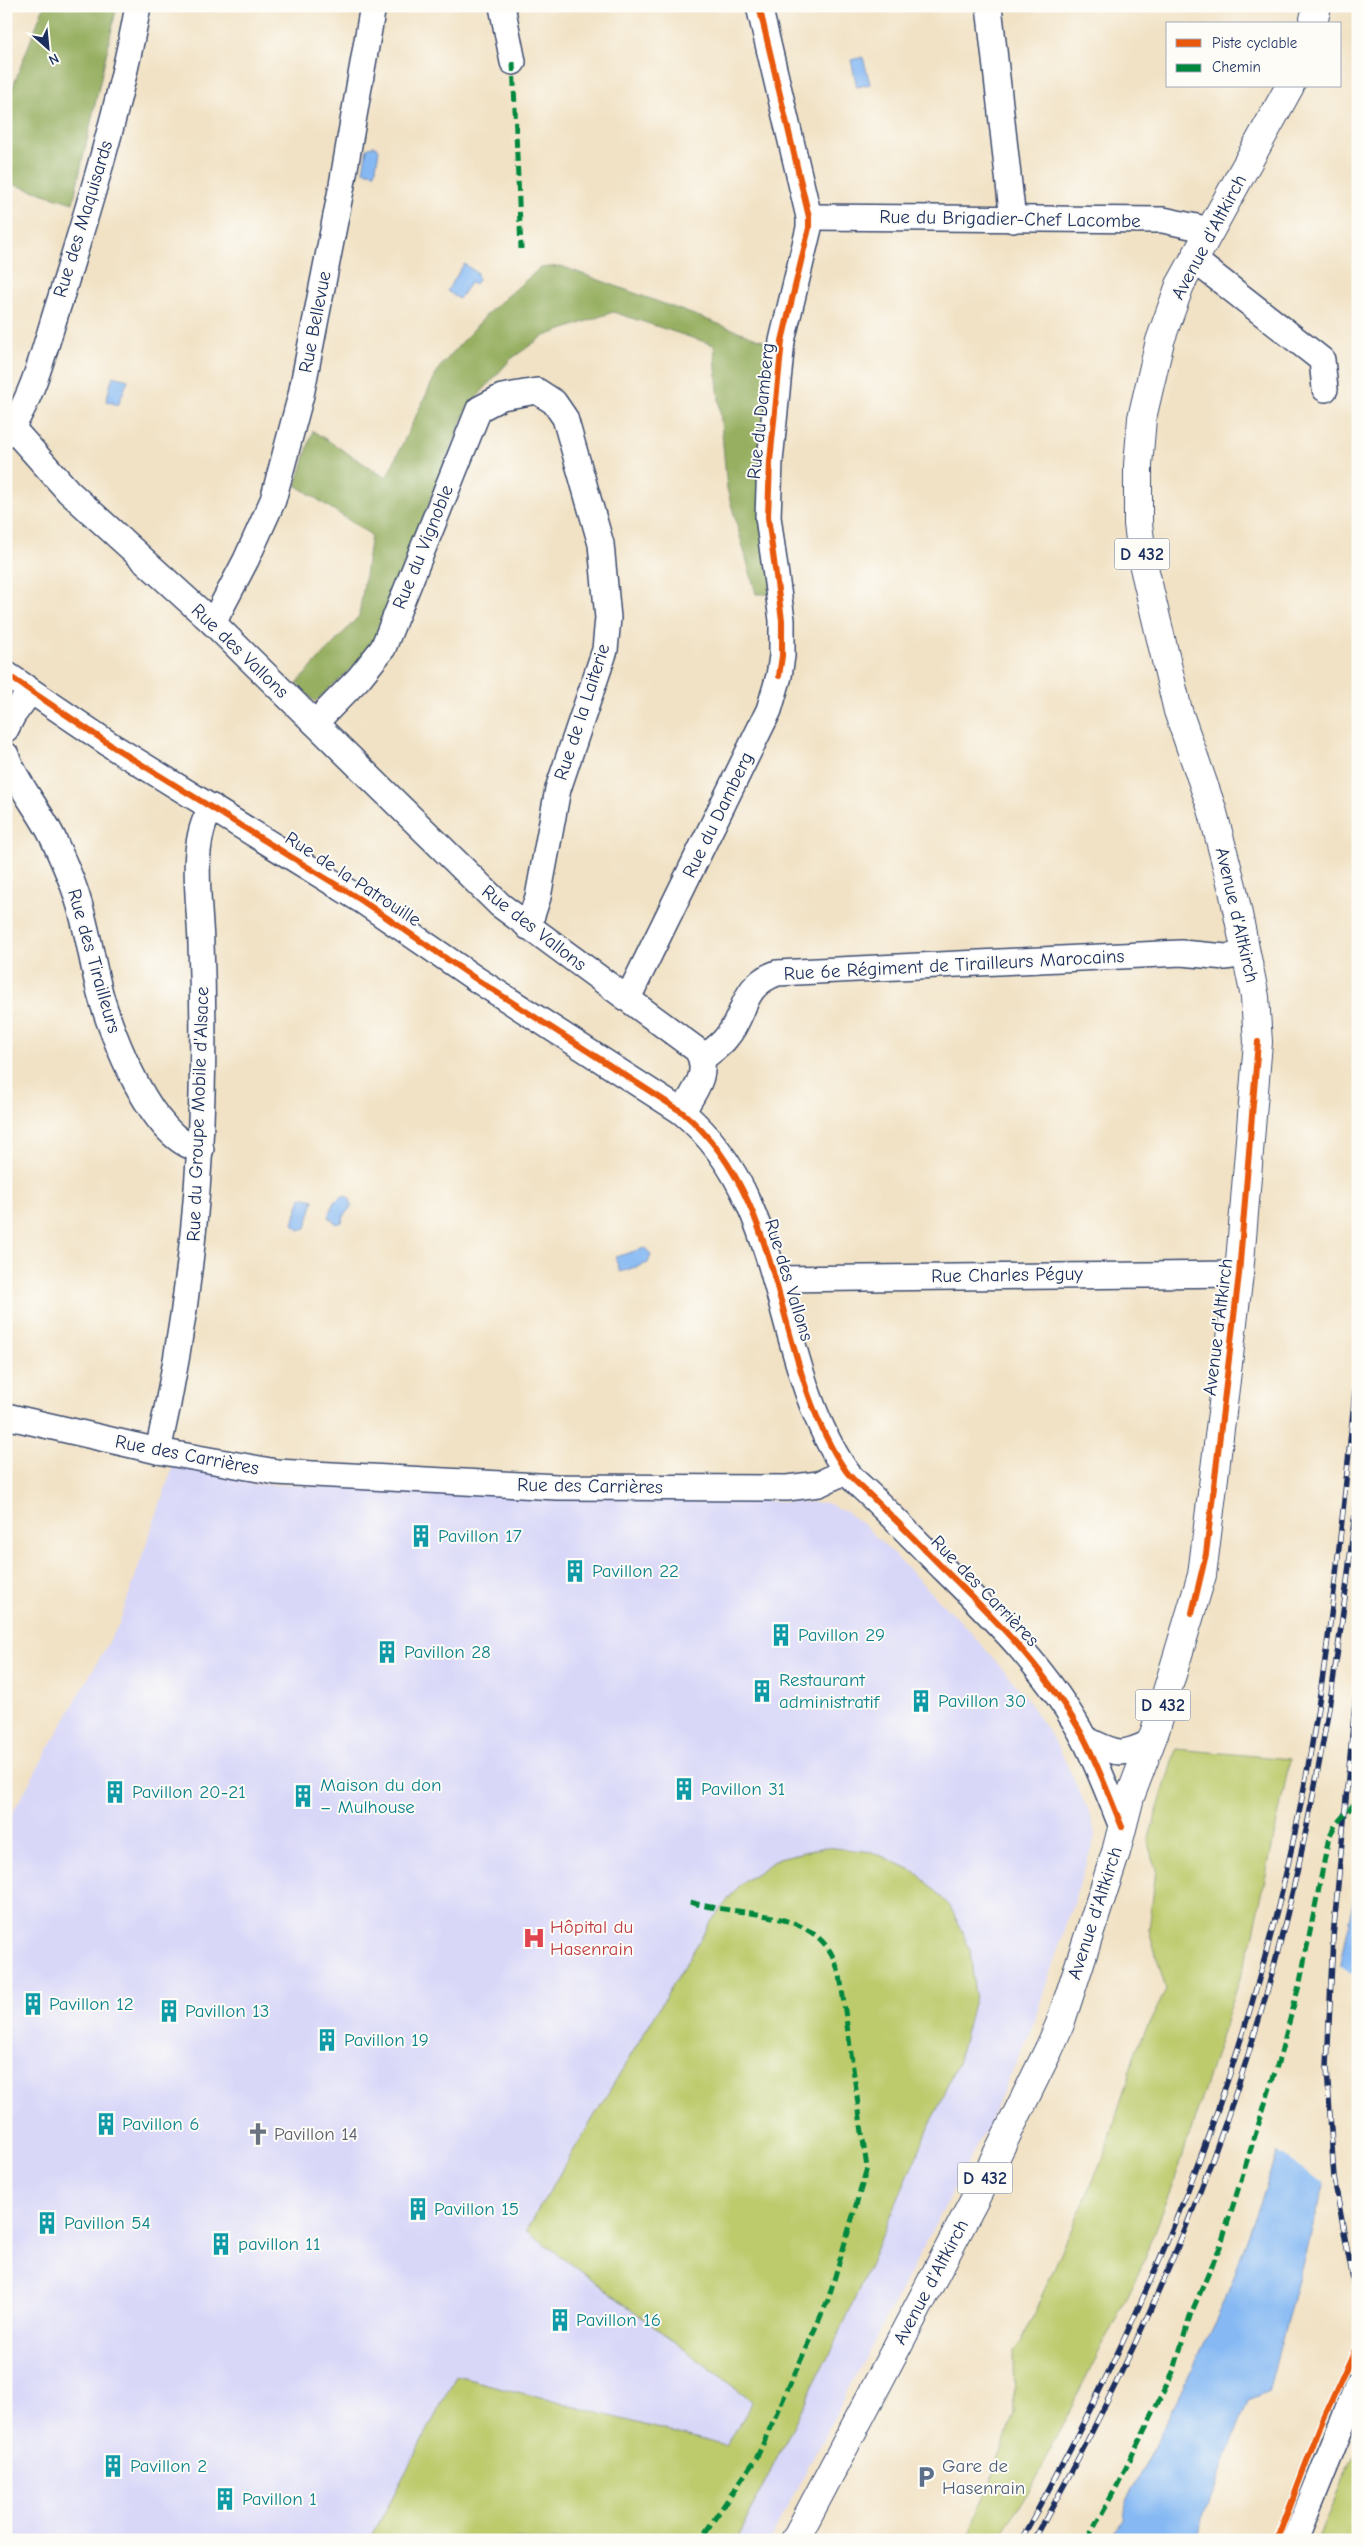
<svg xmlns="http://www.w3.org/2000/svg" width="1364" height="2546" viewBox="0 0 1364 2546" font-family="'Comic Neue',sans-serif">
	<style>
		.built { fill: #d8d7f8 }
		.green { fill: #bdcb6d; stroke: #6c7d66 }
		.forest { fill: #96af60; stroke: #586f5f }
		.water { fill: #86b9f3; stroke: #5074a8 }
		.pier { fill: #f1e2c5 }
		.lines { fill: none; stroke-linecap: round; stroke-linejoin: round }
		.minor-casing { stroke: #3b4a6d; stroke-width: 28 }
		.major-casing { stroke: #3b4a6d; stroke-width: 30 }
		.minor { stroke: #fff; stroke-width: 25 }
		.major { stroke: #fff; stroke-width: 28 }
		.rail-casing { stroke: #1b2f5e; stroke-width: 5.5 }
		.rail { stroke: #fdfcf7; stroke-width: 4; stroke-dasharray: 11; stroke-linecap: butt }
		.quiet { stroke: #00873e; stroke-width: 5; stroke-dasharray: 10 5; stroke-linecap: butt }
		.cycleway-casing { stroke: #fdfcf7; stroke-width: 9 }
		.cycleway { stroke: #e8590c; stroke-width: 6 }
		.labels { text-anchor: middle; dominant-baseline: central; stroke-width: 4; stroke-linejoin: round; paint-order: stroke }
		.shield { fill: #fdfcf7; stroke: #5f6c8c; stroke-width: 1 }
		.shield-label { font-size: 18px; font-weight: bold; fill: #1b2f5e }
		.street-label { font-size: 19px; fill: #1b2f5e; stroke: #fdfcf7 }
		.culture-label { font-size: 19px; fill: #0d838f; stroke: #fdfcf7; text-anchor: start }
		.health-label { font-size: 19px; fill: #be3a42; stroke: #fdfcf7; text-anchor: start }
		.worship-label { font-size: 19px; fill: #5b616d; stroke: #fdfcf7; text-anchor: start }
		.service-label { font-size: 19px; fill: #4e5e75; stroke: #fdfcf7; text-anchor: start }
	</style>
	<rect width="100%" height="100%" fill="#fdfcf7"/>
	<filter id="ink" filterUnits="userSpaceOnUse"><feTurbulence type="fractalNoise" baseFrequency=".02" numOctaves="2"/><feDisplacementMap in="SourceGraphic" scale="10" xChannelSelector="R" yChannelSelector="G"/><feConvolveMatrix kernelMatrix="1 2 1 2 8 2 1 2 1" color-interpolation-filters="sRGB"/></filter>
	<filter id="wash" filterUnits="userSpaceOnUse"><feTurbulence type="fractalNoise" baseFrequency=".0096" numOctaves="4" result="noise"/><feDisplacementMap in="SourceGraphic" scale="20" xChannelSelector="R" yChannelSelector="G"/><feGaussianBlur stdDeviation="1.12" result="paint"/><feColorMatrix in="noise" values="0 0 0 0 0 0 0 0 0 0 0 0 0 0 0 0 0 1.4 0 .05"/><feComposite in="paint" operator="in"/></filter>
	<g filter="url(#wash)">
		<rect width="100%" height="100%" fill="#f1e2c5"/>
		<!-- built -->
		<path class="built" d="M174,1463l68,13 7,8 577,19 19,8 20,15 104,104 53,62 38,58 28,60 8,24 -65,196 -43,94 -218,416h-764v-716l113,-200z"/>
		<!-- green -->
		<g class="green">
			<path d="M1176,1749l114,10 -37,179 -78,242 -36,92 -101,202 -39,66h-31l46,-125 -1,-63 8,-10 84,-188 31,-104 30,-60 -17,-60 7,-61 -8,-28z"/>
			<path d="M825,1847l48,5 43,20 34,34 20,43 5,47 -17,65 -116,267 -106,212h-366l86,-164 270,70 27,-45 -227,-171 184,-307 29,-38 40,-27z"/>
			<path d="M1358,2446v94h-41z"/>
		</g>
		<!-- forest -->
		<g class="forest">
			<path d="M44,6h73l-44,197 -67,-21v-78z"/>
			<path d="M561,266l212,78 -1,250h-16l-29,-105 -13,-144 -101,-33 -71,25 -31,22 -44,49 -97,243 -55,51 -18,-19 62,-67 12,-81 -75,-50 17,-54 73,47 53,-110 50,-56 51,-44z"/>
		</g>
		<!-- water -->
		<g class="water">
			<path d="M863,57l7,27 -13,3 -6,-27z"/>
			<path d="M372,146h4l3,4 -4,23 -12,-2 4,-23z"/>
			<path d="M464,264l13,9 1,7 -3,4 -5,-1 -11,16 -12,-8z"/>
			<path d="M113,376l15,4 -10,25 -12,-4z"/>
			<path d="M343,1196l6,1 3,9 -7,8 -3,8 -5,2 -9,-7 6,-15z"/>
			<path d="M301,1197l13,3 -8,28 -7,2 -6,-6z"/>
			<path d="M645,1248l6,6 -3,9 -28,9 -5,-15z"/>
			<path d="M1358,1874v195l-51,177 -39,146 -20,8 -53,140h-89l18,-20 2,-16 98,-201 48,-134 69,-205z"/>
		</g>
		<!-- pier -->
		<path class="pier" d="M1338,1964l20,13v101l-33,113 -1,-8 -49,-32z"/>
	</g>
	<g filter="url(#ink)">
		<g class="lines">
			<defs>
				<g id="minor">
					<path d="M502,6l11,56"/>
					<path d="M989,6l24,214"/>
					<path d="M809,217l354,3 47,10"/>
					<path d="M1193,259l129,101 3,29"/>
					<path d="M6,421l63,71 144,131 287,282 197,145c14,22 -3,42 -15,62"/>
					<path d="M12,427c24,-38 34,-85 48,-127 30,-97 60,-194 78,-294"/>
					<path d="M213,623l33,-63 27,-60 28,-105 41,-210 31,-179"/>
					<path d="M6,674l109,74 246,152 115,79 206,133c108,89 89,250 164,359 8,11 21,20 30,30 24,23 47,47 70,70 52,51 105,104 139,169 14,28 25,58 37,87"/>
					<path d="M315,723l44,-45 24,-30 96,-239 23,-12 35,-6 17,11 11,16 36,126 7,74 -3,32 -47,139 -20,108 -10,30"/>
					<path d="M6,729l7,-14 17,-23"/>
					<path d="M6,755c12,33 38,59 51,92 8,18 16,35 21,53 10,31 14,62 22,93 11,40 53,151 101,156"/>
					<path d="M628,998l141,-288 10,-34 3,-20v-36l-14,-103 2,-56 12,-120 27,-113v-11l-50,-211"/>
					<path d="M702,1059c8,-7 18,-13 24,-21 22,-25 13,-51 51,-65l404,-20 45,4 21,-3"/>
					<path d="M775,1279l464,-5"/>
					<path d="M6,1416l152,35 118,21 281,15 230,1 32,-4 27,-13"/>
					<path d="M158,1451c38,-168 50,-336 43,-507 -1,-43 -13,-101 11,-137"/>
					<path d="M1085,1739c31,14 34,19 66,3"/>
					<path d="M1295,2540l63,-155"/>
				</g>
				<g id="major">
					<path d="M1313,24l4,-18"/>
					<path d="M795,2540l180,-341 74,-150 11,-25 56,-172 14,-55 25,-66 47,-156 37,-301 19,-232 -3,-45 -22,-107 -21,-81 -34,-98 -35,-148 -5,-39v-59l4,-47 18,-77 20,-56 110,-199"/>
				</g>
			</defs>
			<!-- minor casing -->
			<use href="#minor" class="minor-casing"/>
			<!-- major casing -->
			<use href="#major" class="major-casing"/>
			<!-- minor -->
			<use href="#minor" class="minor"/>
			<!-- major -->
			<use href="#major" class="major"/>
			<defs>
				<g id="rail">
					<path d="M1358,1672l-25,265 -6,130 7,111 24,129"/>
					<path d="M1021,2540c128,-229 223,-460 276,-717 32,-153 46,-308 61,-463"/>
					<path d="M1034,2540c97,-173 178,-354 232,-545 47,-167 75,-339 92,-512"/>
				</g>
			</defs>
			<!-- rail casing -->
			<use href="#rail" class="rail-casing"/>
			<!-- rail -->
			<use href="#rail" class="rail"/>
			<!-- quiet -->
			<g class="quiet">
				<path d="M513,62l8,187"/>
				<path d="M690,1902c44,14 115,6 141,51 4,7 6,15 9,22l27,193 -39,132 -71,157 -57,83"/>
				<path d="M1087,2540l30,-54 57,-116 16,-54 30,-69 60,-191 20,-74 29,-145 7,-13 22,-24"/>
			</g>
			<defs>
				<g id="cycleway">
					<path d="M759,6l50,211v11l-27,113 -12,120 -2,56 14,103v36l-3,20"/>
					<path d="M6,674l109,74 246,152 115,79 206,133c108,89 89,250 164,359 8,11 21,20 30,30 24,23 47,47 70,70 52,51 105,104 139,169 14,28 25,58 37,87"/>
					<path d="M1192,1613l14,-59 33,-280 19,-232"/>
					<path d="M1277,2540l42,-111 39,-86"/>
				</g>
			</defs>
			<!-- cycleway casing -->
			<use href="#cycleway" class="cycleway-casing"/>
			<!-- cycleway -->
			<use href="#cycleway" class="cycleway"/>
		</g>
	</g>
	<!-- icons -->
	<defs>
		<symbol id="building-bare" viewBox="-9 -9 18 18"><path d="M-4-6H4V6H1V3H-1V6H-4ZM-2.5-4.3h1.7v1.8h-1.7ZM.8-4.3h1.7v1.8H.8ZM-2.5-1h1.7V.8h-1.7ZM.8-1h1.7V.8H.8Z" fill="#0f9aa8" stroke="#fdfcf7" stroke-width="2.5" paint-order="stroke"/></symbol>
		<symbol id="hospital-bare" viewBox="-9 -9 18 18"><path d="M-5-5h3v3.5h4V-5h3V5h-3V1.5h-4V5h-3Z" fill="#e0444e" stroke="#fdfcf7" stroke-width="2.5" paint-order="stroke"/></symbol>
		<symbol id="church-bare" viewBox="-9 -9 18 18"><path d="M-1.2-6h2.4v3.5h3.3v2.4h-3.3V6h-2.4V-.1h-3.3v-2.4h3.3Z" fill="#6b7280" stroke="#fdfcf7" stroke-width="2.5" paint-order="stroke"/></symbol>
		<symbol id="parking-bare" viewBox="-9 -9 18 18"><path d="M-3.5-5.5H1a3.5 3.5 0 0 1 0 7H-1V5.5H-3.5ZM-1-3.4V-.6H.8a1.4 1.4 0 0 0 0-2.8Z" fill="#5c6f8a" stroke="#fdfcf7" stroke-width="2.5" paint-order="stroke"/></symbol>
	</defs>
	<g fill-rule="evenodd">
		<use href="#building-bare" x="405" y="1520" width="32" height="32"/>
		<use href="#building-bare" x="559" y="1555" width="32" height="32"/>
		<use href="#building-bare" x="765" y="1619" width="32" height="32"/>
		<use href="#building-bare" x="371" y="1636" width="32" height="32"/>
		<use href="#building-bare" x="746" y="1675" width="32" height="32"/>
		<use href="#building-bare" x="905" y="1685" width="32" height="32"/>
		<use href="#building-bare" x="668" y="1773" width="32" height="32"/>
		<use href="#building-bare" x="99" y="1776" width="32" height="32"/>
		<use href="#building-bare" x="287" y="1780" width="32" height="32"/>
		<use href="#hospital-bare" x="518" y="1922" width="32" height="32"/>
		<use href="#building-bare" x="17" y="1988" width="32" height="32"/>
		<use href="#building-bare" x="153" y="1995" width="32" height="32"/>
		<use href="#building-bare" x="311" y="2024" width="32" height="32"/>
		<use href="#building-bare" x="90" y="2108" width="32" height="32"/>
		<use href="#church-bare" x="242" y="2118" width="32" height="32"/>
		<use href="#building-bare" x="402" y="2193" width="32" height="32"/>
		<use href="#building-bare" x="31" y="2207" width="32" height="32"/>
		<use href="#building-bare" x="205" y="2228" width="32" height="32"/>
		<use href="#building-bare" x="544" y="2304" width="32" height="32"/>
		<use href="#building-bare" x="97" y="2450" width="32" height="32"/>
		<use href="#parking-bare" x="910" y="2461" width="32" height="32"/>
		<use href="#building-bare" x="209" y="2483" width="32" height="32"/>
	</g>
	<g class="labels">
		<!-- shield labels -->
		<g class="shield">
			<rect x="1114.5" y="538.5" width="55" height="31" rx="4"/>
			<rect x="1135.5" y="1689.5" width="55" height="31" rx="4"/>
			<rect x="957.5" y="2162.5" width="55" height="31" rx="4"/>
		</g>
		<g class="shield-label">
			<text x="1142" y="554">D 432</text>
			<text x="1163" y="1705">D 432</text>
			<text x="985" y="2178">D 432</text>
		</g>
		<!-- street labels -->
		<g class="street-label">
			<text transform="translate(83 219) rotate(-73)">Rue des Maquisards</text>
			<text transform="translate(1010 219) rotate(1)">Rue du Brigadier-Chef Lacombe</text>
			<text transform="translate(1209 237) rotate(-62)">Avenue d'Altkirch</text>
			<text transform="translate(315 322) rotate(-79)">Rue Bellevue</text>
			<text transform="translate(761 411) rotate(-84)">Rue du Damberg</text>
			<text transform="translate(423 547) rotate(-68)">Rue du Vignoble</text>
			<text transform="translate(240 651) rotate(44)">Rue des Vallons</text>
			<text transform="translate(582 712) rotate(-72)">Rue de la Laiterie</text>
			<text transform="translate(718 815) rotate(-64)">Rue du Damberg</text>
			<text transform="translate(353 879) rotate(33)">Rue de la Patrouille</text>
			<text transform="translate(1237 915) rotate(77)">Avenue d'Altkirch</text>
			<text transform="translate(534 928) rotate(38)">Rue des Vallons</text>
			<text transform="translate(94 961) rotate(74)">Rue des Tirailleurs</text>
			<text transform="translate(954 965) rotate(-3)">Rue 6e Régiment de Tirailleurs Marocains</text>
			<text transform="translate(198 1114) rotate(-88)">Rue du Groupe Mobile d'Alsace</text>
			<text transform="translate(1007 1275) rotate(-1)">Rue Charles Péguy</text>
			<text transform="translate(789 1280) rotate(73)">Rue des Vallons</text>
			<text transform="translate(1218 1327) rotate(-83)">Avenue d'Altkirch</text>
			<text transform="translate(187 1455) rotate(11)">Rue des Carrières</text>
			<text transform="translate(590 1486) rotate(1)">Rue des Carrières</text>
			<text transform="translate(985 1591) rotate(46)">Rue des Carrières</text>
			<text transform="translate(1095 1913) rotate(-72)">Avenue d'Altkirch</text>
			<text transform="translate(931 2282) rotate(-62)">Avenue d'Altkirch</text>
		</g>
		<!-- culture labels -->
		<g class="culture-label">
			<text x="438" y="1536">Pavillon 17</text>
			<text x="592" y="1571">Pavillon 22</text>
			<text x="798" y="1635">Pavillon 29</text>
			<text x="404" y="1652">Pavillon 28</text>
			<text x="779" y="1680">Restaurant<tspan x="779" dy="22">administratif</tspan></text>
			<text x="938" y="1701">Pavillon 30</text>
			<text x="320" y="1785">Maison du don<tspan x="320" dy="22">– Mulhouse</tspan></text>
			<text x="701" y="1789">Pavillon 31</text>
			<text x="132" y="1792">Pavillon 20-21</text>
			<text x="49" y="2004">Pavillon 12</text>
			<text x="185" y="2011">Pavillon 13</text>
			<text x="344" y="2040">Pavillon 19</text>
			<text x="122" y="2124">Pavillon 6</text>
			<text x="434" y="2209">Pavillon 15</text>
			<text x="64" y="2223">Pavillon 54</text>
			<text x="238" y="2244">pavillon 11</text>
			<text x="576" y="2320">Pavillon 16</text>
			<text x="130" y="2466">Pavillon 2</text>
			<text x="242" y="2499">Pavillon 1</text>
		</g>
		<!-- health labels -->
		<g class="health-label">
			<text x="550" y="1927">Hôpital du<tspan x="550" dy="22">Hasenrain</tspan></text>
		</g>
		<!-- worship labels -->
		<g class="worship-label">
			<text x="274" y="2134">Pavillon 14</text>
		</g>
		<!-- service labels -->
		<g class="service-label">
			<text x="942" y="2466">Gare de<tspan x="942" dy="22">Hasenrain</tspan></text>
		</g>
	</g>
	<!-- margin -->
	<rect width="1364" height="2546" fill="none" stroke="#fdfcf7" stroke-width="25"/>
	<!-- legend -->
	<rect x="1166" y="22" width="175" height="65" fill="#fdfcf7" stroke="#a3aaba"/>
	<rect x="1176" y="39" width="25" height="8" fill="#e8590c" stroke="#a3aaba"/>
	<text x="1212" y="48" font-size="15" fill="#1b2f5e">Piste cyclable</text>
	<rect x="1176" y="64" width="25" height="8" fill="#00873e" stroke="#a3aaba"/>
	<text x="1212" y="72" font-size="15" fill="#1b2f5e">Chemin</text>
	<!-- north arrow -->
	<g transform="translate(48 48) rotate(153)" stroke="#fdfcf7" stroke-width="4" paint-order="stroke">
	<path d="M0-4L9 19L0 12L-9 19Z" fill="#1b2f5e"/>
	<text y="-8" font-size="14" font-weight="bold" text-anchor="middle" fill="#1b2f5e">N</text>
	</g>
</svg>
